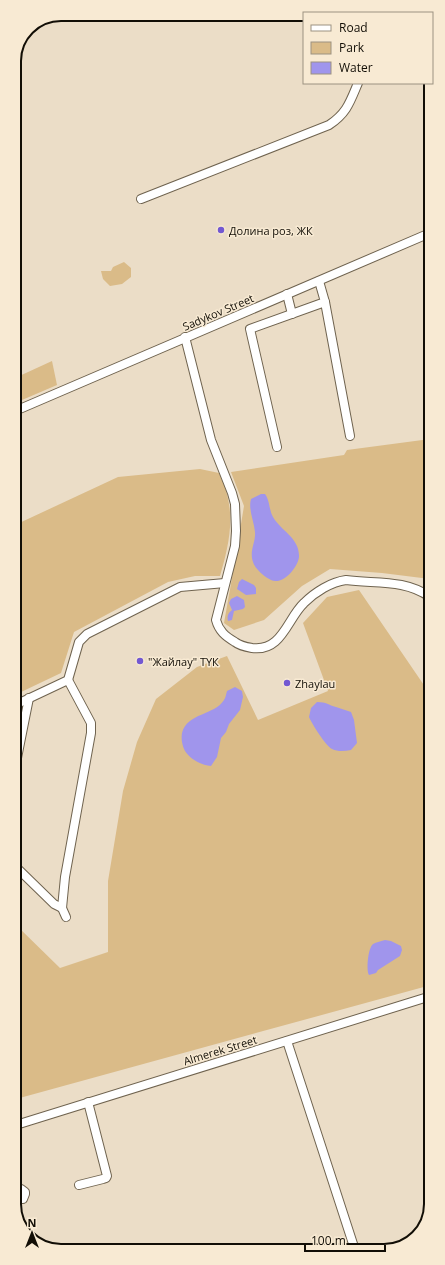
<svg xmlns="http://www.w3.org/2000/svg" width="445" height="1265" viewBox="0 0 445 1265" font-family="'Open Sans',sans-serif">
	<style>
		.green { fill: #dabb88 }
		.water { fill: #a095ec }
		.lines { fill: none; stroke-linecap: round; stroke-linejoin: round }
		.minor-casing { stroke: #6f634f; stroke-width: 10 }
		.minor { stroke: #fff; stroke-width: 8 }
		.poi-dot { fill: #7258d2; stroke: #f8ead3; stroke-width: 1.5 }
		.labels { text-anchor: middle; dominant-baseline: central; stroke-width: 3; stroke-linejoin: round; paint-order: stroke }
		.poi-label { font-size: 11px; fill: #120e06; stroke: #f8ead3; text-anchor: start }
		.street-label { font-size: 11px; fill: #120e06; stroke: #f8ead3 }
		.rim { fill: none; stroke: #120e06; stroke-width: 2 }
	</style>
	<rect width="100%" height="100%" fill="#ebddc7"/>
	<!-- green -->
	<g class="green">
		<path d="M124,262l7,6v9l-9,7 -12,2 -7,-7 -2,-8h10l2,-4z"/>
		<path d="M52,361l5,24 -42,18v-25z"/>
		<path d="M430,439v140l-48,-6 -52,-4 -28,17 -38,34 -30,10 -10,-7 8,-45 12,-72 -13,-34 113,-17 3,-5z"/>
		<path d="M200,469l19,4c3,8 8,17 9,26 6,25 -1,53 -8,77h-25l-27,6 -94,50 -13,41 -42,20 -4,-11v-157l103,-48z"/>
		<path d="M359,590l71,104 1,291 -415,114 -1,-175 45,44 48,-16v-71l15,-90 14,-49 19,-43 41,-32 30,-11 31,64 70,-29 -25,-68 24,-26z"/>
	</g>
	<!-- water -->
	<g class="water">
		<path d="M261,494h4c5,7 4,16 8,23 8,14 27,21 26,40 -1,10 -14,25 -24,24 -8,-1 -20,-12 -22,-19 -4,-11 3,-20 2,-30 -1,-11 -7,-23 -4,-33z"/>
		<path d="M242,579l12,6 2,3v6l-10,1 -9,-6 2,-7z"/>
		<path d="M237,596l7,4 1,7 -2,2 -9,2 -2,9 -4,1c-1,-5 0,-8 4,-11l-3,-7 2,-4z"/>
		<path d="M235,687l7,4 1,6 -3,13 -11,14 -3,8 -5,6 -4,19 -6,9c-10,-1 -21,-7 -26,-15 -3,-6 -4,-12 -3,-18 5,-20 33,-18 42,-33 2,-3 2,-6 3,-9z"/>
		<path d="M317,702c10,0 11,3 19,5 5,2 10,3 15,5l3,8 3,23 -6,7c-6,1 -13,2 -19,-1 -6,-3 -20,-25 -23,-32l2,-9z"/>
		<path d="M385,940l6,1 10,5 1,4 -2,6 -22,14 -2,3 -7,2c-3,-5 -1,-27 4,-31 3,-2 9,-3 12,-4z"/>
	</g>
	<g class="lines">
		<defs>
			<g id="minor">
				<path d="M141,199l188,-74c18,-12 21,-23 29,-42"/>
				<path d="M287,294l5,20"/>
				<path d="M325,302l25,134"/>
				<path d="M185,337l26,103 21,53 3,11 1,27 -1,15 -19,74c3,11 9,16 19,22 5,4 11,5 17,6 30,4 35,-29 52,-45 11,-11 27,-21 42,-23 29,4 59,-1 84,17"/>
				<path d="M15,411l415,-178"/>
				<path d="M277,447l-27,-118 75,-27 -6,-21"/>
				<path d="M15,705l53,-25 11,-38 8,-8 93,-47 45,-4"/>
				<path d="M15,768l14,-70"/>
				<path d="M15,866l39,38 8,4 4,9"/>
				<path d="M62,908l3,-31 26,-144v-10l-23,-43"/>
				<path d="M287,1041l68,209"/>
				<path d="M16,1125l415,-129"/>
				<path d="M79,1185l24,-6 3,-1 1,-2 -19,-74"/>
				<path d="M16,1191l5,-2 4,3v2l-2,5h-5l-2,-1"/>
			</g>
		</defs>
		<!-- minor casing -->
		<use href="#minor" class="minor-casing"/>
		<!-- minor -->
		<use href="#minor" class="minor"/>
	</g>
	<!-- markers -->
	<g class="poi-dot">
		<circle cx="221" cy="230" r="4"/>
		<circle cx="140" cy="661" r="4"/>
		<circle cx="287" cy="683" r="4"/>
	</g>
	<g class="labels">
		<!-- poi labels -->
		<g class="poi-label">
			<text x="229" y="230">Долина роз, ЖК</text>
			<text x="148" y="661">"Жайлау" ТҮК</text>
			<text x="295" y="683">Zhaylau</text>
		</g>
		<!-- street labels -->
		<g class="street-label">
			<text transform="translate(218 312) rotate(-23)">Sadykov Street</text>
			<text transform="translate(220 1050) rotate(-17)">Almerek Street</text>
		</g>
	</g>
	<!-- crop -->
	<path d="M0 0H445V1265H0ZM61 21H384A40 40 0 0 1 424 61V1204A40 40 0 0 1 384 1244H61A40 40 0 0 1 21 1204V61A40 40 0 0 1 61 21Z" fill="#f8ead3" fill-rule="evenodd"/>
	<path class="rim" d="M61 21H384A40 40 0 0 1 424 61V1204A40 40 0 0 1 384 1244H61A40 40 0 0 1 21 1204V61A40 40 0 0 1 61 21Z"/>
	<!-- legend -->
	<rect x="303" y="12" width="130" height="72" fill="#f8ead3" stroke="#9c9281"/>
	<rect x="311" y="25" width="20" height="6" fill="#ffffff" stroke="#9c9281"/>
	<text x="339" y="32" font-size="12" fill="#120e06">Road</text>
	<rect x="311" y="42" width="20" height="12" fill="#dabb88" stroke="#9c9281"/>
	<text x="339" y="52" font-size="12" fill="#120e06">Park</text>
	<rect x="311" y="62" width="20" height="12" fill="#a095ec" stroke="#9c9281"/>
	<text x="339" y="72" font-size="12" fill="#120e06">Water</text>
	<!-- north arrow -->
	<g transform="translate(32 1233)" stroke="#f8ead3" stroke-width="3" paint-order="stroke">
	<path d="M0-3L7 15L0 10L-7 15Z" fill="#120e06"/>
	<text y="-6" font-size="11" font-weight="bold" text-anchor="middle" fill="#120e06">N</text>
	</g>
	<!-- scale -->
	<path d="M305 1245v6h80v-6" fill="none" stroke="#120e06" stroke-width="2"/>
	<text x="311" y="1245" font-size="12" fill="#120e06" stroke="#f8ead3" stroke-width="3" paint-order="stroke">100 m</text>
</svg>
